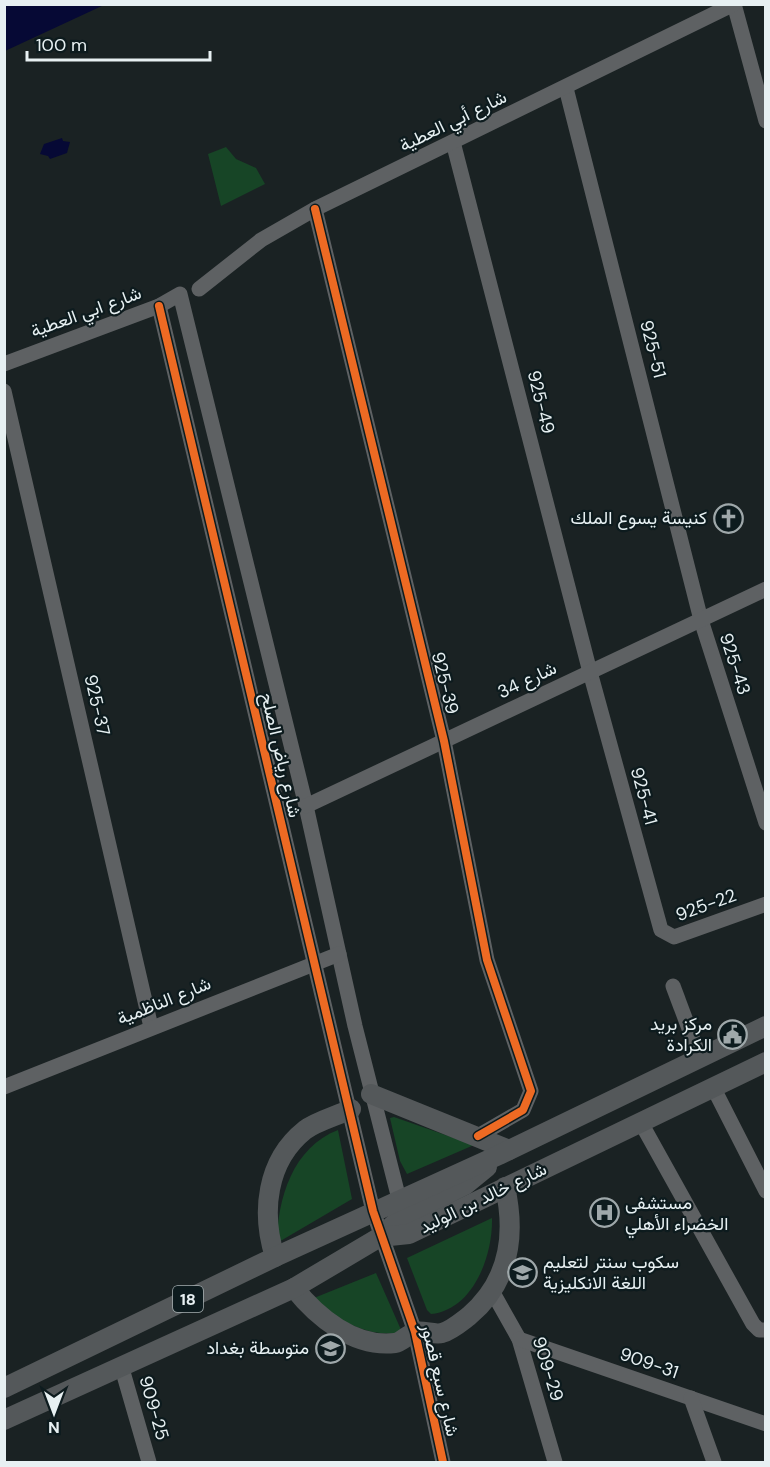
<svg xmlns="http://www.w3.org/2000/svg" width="770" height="1467" viewBox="0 0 770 1467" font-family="'DM Sans',Vazirmatn,sans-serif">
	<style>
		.green { fill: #174526 }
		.water { fill: #060935 }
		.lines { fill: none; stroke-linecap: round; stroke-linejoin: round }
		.minor { stroke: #5e6163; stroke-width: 15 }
		.major { stroke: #54585a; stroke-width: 20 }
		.cycleway-casing { stroke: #0d1b1e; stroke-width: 11 }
		.cycleway { stroke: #ed6a23; stroke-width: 8 }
		.labels { text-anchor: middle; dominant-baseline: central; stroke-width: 4.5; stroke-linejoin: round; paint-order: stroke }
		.shield { fill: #0d1b1e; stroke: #a6b0b2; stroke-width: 1.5 }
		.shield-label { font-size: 16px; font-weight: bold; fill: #e7f0f2 }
		.street-label { font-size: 18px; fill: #e7f0f2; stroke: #0d1b1e }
		.poi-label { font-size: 18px; fill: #e7f0f2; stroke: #0d1b1e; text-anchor: end }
	</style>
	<rect width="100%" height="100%" fill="#1a2223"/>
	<!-- green -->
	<g class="green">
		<path d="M226,147l10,12 20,9 9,16 -44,22 -13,-52z"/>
		<path d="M394,1117l80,28 -67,29 -7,-13 -10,-43z"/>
		<path d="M338,1130l14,69 -75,44c0,-44 16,-96 61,-113z"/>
		<path d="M492,1218c1,38 -19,92 -61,96l-4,-4 -20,-52z"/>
		<path d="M376,1273l26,59c-36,7 -64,-14 -93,-32z"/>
	</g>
	<!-- water -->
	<g class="water">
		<path d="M5,4h99v1l-99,46z"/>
		<path d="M62,138l1,3 7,1 -3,11 -17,6 -2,-3 -8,-2 4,-10z"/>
	</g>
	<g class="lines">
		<!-- minor -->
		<g class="minor">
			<path d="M734,4l32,117"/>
			<path d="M566,88l135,532 65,203"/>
			<path d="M453,142l137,530 71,258 13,7 92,-33"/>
			<path d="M315,209l129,532 43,219 44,131 -8,19 -45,26"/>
			<path d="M199,289l62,-49 54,-31 419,-205"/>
			<path d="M159,306l214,905 42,121 28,130"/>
			<path d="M4,364l155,-58 21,-12 126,512 49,220 44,173"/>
			<path d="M4,391l147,636"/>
			<path d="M306,806l460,-217"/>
			<path d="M673,986l27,72"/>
			<path d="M4,1087l335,-133"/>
			<path d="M713,1087l53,104"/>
			<path d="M640,1121l113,203 6,6h7"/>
			<path d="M492,1291l27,48 36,123"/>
			<path d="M519,1339l247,85"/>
			<path d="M121,1365l28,97"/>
			<path d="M691,1398l23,64"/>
		</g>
		<!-- major -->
		<g class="major">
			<path d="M371,1094l138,56"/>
			<path d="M380,1237l23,-21 62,-31 22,-18"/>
			<path d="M275,1257c-14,-44 -9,-96 30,-127 12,-9 32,-14 46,-21"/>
			<path d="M294,1288c23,29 60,60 101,55 7,-1 13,-9 20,-11 8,-2 19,3 27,1 10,-3 19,-11 27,-17 40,-34 47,-80 36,-129"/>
			<path d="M4,1388l271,-131 224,-102 267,-129"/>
			<path d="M4,1420l290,-132 86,-51 29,-3 357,-172"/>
		</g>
		<defs>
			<g id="cycleway">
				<path d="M315,209l129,532 43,219 44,131 -8,19 -45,26"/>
				<path d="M159,306l214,905 42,121 28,130"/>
			</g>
		</defs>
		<!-- cycleway casing -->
		<use href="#cycleway" class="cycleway-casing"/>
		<!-- cycleway -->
		<use href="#cycleway" class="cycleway"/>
	</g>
	<!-- icons -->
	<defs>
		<symbol id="church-ring" viewBox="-11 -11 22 22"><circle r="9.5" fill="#0d1b1e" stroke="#9fa8aa" stroke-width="1.5"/><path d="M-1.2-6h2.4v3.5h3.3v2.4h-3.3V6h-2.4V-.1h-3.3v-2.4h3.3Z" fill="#9fa8aa"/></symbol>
		<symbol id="civic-ring" viewBox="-11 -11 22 22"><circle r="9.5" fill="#0d1b1e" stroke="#9fa8aa" stroke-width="1.5"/><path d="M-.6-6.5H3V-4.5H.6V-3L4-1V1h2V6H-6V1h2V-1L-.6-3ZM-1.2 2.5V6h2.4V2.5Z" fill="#9fa8aa"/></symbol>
		<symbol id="hospital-ring" viewBox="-11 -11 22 22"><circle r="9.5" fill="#0d1b1e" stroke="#9fa8aa" stroke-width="1.5"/><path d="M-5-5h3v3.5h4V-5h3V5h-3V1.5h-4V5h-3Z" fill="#9fa8aa"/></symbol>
		<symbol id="school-ring" viewBox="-11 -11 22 22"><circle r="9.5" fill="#0d1b1e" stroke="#9fa8aa" stroke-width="1.5"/><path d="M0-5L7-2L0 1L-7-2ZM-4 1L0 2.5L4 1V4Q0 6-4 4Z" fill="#9fa8aa"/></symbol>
	</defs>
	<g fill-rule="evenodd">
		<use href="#church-ring" x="712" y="502" width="33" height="33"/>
		<use href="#civic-ring" x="716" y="1018" width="33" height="33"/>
		<use href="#hospital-ring" x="588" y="1196" width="33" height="33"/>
		<use href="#school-ring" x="506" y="1256" width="33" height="33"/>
		<use href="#school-ring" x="314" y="1332" width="33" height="33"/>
	</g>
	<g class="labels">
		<!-- shield labels -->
		<rect class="shield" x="173" y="1286" width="30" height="26" rx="4.5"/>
		<g class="shield-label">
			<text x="188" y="1299">18</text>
		</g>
		<!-- street labels -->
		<g class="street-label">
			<text transform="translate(453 121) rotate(-26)">شارع أبي العطية</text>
			<text transform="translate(86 312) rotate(-20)">شارع ابي العطية</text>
			<text transform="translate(653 349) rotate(76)">925-51</text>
			<text transform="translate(541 402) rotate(76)">925-49</text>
			<text transform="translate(735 664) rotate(72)">925-43</text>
			<text transform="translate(527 680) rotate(-25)">شارع 34</text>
			<text transform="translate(445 683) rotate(76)">925-39</text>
			<text transform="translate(97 705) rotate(77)">925-37</text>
			<text transform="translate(281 755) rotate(77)">شارع رياض الصلح</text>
			<text transform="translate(644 796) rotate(75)">925-41</text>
			<text transform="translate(706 905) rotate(-20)">925-22</text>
			<text transform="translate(164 1001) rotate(-22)">شارع الناظمية</text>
			<text transform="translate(483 1198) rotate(-26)">شارع خالد بن الوليد</text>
			<text transform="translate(649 1363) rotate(19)">909-31</text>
			<text transform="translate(548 1369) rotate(73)">909-29</text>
			<text transform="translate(440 1380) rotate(77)">شارع سبع قصور</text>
			<text transform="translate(154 1408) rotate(74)">909-25</text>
		</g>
		<!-- poi labels -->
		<g class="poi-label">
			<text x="707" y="518">كنيسة يسوع الملك</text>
			<text x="712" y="1024">مركز بريد<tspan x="712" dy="21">الكرادة</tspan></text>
			<text x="625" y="1203" text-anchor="start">مستشفى<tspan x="625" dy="21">الخضراء الأهلي</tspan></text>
			<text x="543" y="1262" text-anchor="start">سكوب سنتر لتعليم<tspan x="543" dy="21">اللغة الانكليزية</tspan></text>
			<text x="309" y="1348">متوسطة بغداد</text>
		</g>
	</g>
	<!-- border -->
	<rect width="770" height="1467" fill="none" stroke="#e7f0f2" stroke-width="12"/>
	<!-- north arrow -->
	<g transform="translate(54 1413) rotate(180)" stroke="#0d1b1e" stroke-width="4.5" paint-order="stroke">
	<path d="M0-4.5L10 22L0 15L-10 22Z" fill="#e7f0f2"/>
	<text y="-9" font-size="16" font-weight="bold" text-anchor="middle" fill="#e7f0f2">N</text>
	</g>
	<!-- scale -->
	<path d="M27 51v9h183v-9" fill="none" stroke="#e7f0f2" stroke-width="3"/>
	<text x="36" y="51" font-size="18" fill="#e7f0f2" stroke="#0d1b1e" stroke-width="4.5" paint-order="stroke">100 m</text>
</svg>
